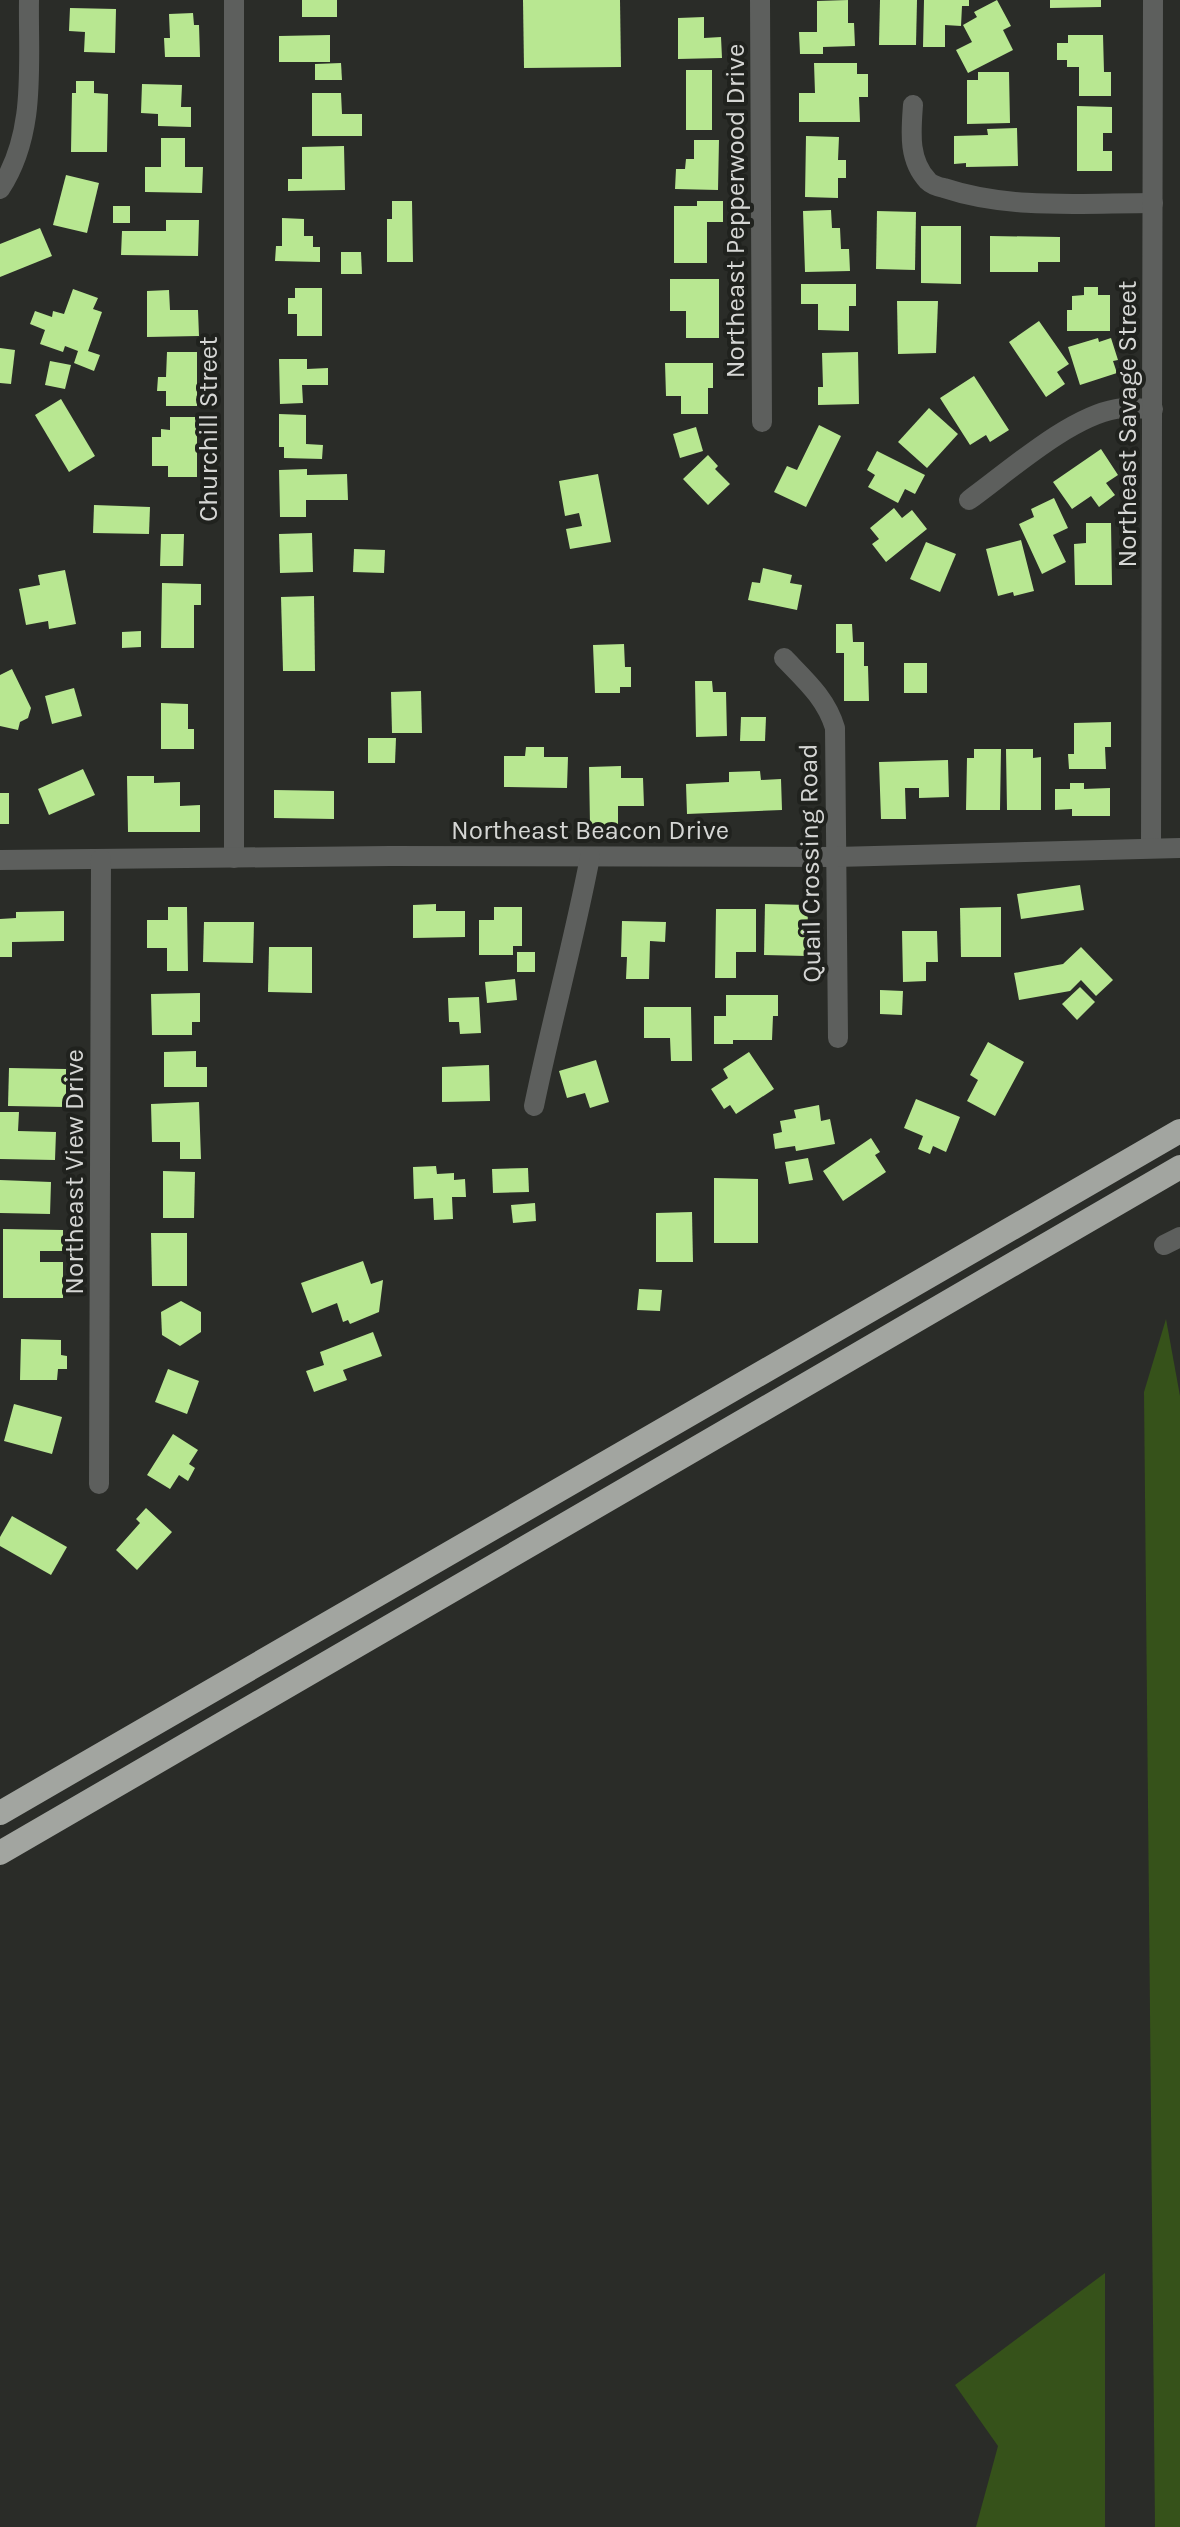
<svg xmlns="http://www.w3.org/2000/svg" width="1180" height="2527" viewBox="0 0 1180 2527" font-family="Karla,sans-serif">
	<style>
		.green { fill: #36521a }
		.building { fill: #b8e791 }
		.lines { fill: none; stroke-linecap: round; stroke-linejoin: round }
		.minor { stroke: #5d5f5d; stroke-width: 20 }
		.highway { stroke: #a2a5a0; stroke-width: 24 }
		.labels { text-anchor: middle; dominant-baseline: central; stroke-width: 8; stroke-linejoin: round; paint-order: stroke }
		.street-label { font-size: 26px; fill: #d5d6d4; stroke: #20221e }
	</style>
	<rect width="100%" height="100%" fill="#2a2c28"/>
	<!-- green -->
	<g class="green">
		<path d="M1166,1319l14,77v1131h-25l-11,-1135z"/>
		<path d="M1105,2273v254h-129l22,-81 -43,-61z"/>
	</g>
	<!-- building -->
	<g class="building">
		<rect x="302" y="0" width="35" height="17"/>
		<path d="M523,0h97l1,67 -97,1z"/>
		<path d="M848,0v23h6l1,23 -32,1v7h-23l-1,-22h18v-31z"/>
		<path d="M880,0h37l-1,45h-37z"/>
		<path d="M924,0h45v6h-7l-1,20 -16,-1v22h-22z"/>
		<path d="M997,0l14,26 -8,4 10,20 -45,23 -12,-23 16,-8 -9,-17 14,-8 -3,-5z"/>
		<path d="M1050,0h51v7l-51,1z"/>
		<path d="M70,8l46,1 -1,44 -31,-1 1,-20 -16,-1z"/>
		<path d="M193,13l1,12h5l1,32h-35l-1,-19h6l-1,-24z"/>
		<path d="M704,17v21l17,-1 1,21 -44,1v-41z"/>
		<path d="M330,35v27h-51v-26z"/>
		<path d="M1068,35h35l1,37h7v24h-32v-29h-12v-7h-10v-17h11z"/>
		<path d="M341,63l1,17h-27v-16z"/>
		<path d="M814,63h43v11h11v23h-9l1,25h-61v-29h16z"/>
		<rect x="686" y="70" width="26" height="60"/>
		<path d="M978,72h31l1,51 -43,1v-44h11z"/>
		<path d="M76,81h18v12l14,1 -1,58h-36l1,-59h4z"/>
		<path d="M142,84l40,1 -1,22h10v20l-33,-1v-12l-17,-1z"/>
		<path d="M312,93h29l1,21h20v22h-50z"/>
		<path d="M1077,106l35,1v26h-9v18h9v20h-35z"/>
		<path d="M1017,128l1,38 -52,1v-4l-12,1v-28l34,-1 -1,-6z"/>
		<path d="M806,136l33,1 -1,23h8v18h-8v20l-33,-1z"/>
		<path d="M161,138h24v29h18l-1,26 -57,-1v-25h16z"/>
		<path d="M694,140h25l-1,50 -43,-1 1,-20h9l1,-10h8z"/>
		<path d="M344,146l1,44 -57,1v-12h14v-32z"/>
		<path d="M66,175l33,8 -12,50 -34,-8z"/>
		<path d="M392,201h20l1,61h-26v-43h5z"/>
		<path d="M697,201h26v21h-16v41h-33v-57h23z"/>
		<rect x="113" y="206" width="17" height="17"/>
		<path d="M831,210l1,18h8l1,21h8l1,22 -45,1 -2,-61z"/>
		<path d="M877,211l39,1 -1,58 -39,-1z"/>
		<path d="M282,218l22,1v17h9v11h7v15l-45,-1 1,-15h6z"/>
		<path d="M166,220h33l-1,36 -77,-1 1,-24h44z"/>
		<path d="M921,226h40v58l-40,-1z"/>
		<path d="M40,228l12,28 -52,21v-33z"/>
		<path d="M990,236l70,1v25h-22v10h-48z"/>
		<path d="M341,252h20l1,22h-21z"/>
		<path d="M670,279h49v59h-33v-27h-16z"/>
		<path d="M801,284h55v22h-7v25l-31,-1v-26h-17z"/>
		<path d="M1084,287h14v8h12v36h-43v-21h5v-14l12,-1z"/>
		<path d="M295,288h27v48h-25v-22h-9v-16h7z"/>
		<path d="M73,289l25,9 -5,11 9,3 -14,39 12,4 -6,16 -20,-8 4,-12 -13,-5 -2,6 -23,-8 5,-14 -15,-6 5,-13 17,6 1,-6 11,3z"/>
		<path d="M169,290l1,20h28l1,26 -52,1v-46z"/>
		<path d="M897,301h41l-2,52 -38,1z"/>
		<path d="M1039,321l30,43 -12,8 8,12 -19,13 -37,-55z"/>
		<path d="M1098,338l1,4 12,-4 7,22 -5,1 4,12 -37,12 -12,-38z"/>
		<path d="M0,348l15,2 -4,34 -11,-1z"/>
		<path d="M167,352h30v54h-31v-15h-9l1,-14h8z"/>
		<path d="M858,352l1,52 -41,1v-18h5l-1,-34z"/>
		<path d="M279,359h28v10l21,-1v17h-26l1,18 -23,1z"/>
		<path d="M50,361l21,4 -6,24 -20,-4z"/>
		<path d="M665,363h48v25h-5v26h-27v-18h-15z"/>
		<path d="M974,376l35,54 -19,12 -4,-7 -16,10 -30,-47z"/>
		<path d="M61,399l34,57 -26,16 -34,-57z"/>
		<path d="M929,408l29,26 -31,34 -29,-26z"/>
		<path d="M279,414l27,1v29l17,1 -1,14 -38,-1v-11h-5z"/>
		<path d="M170,417h27v60h-29v-11h-16v-29h9v-8l9,1z"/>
		<path d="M819,425l22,11 -35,71 -32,-15 13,-26 10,4z"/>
		<path d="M696,427l7,24 -23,7 -7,-24z"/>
		<path d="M1101,449l17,26 -12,8 9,12 -16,12 -8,-11 -19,13 -19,-27z"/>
		<path d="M877,451l48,24 -10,19 -10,-5 -7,14 -30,-16 7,-12 -8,-5z"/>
		<path d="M708,455l10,11 -3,3 15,15 -22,21 -25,-26z"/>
		<path d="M307,469v6l40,-1 1,26h-42v17h-26l-1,-47z"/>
		<path d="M598,474l13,68 -41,7 -4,-20 16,-3 -3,-13 -14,3 -6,-35z"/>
		<path d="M1054,498l14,30 -15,7 13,27 -24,12 -23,-50 15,-7 -3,-8z"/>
		<path d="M94,505l56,2 -1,27 -56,-1z"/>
		<path d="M894,508l8,10 10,-8 15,19 -41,33 -14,-18 7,-5 -9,-11z"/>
		<path d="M1086,523h25l1,62h-37l-1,-41 12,-1z"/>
		<path d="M312,533l1,39 -33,1 -1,-39z"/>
		<path d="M161,534h23l-1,32h-23z"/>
		<path d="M1021,540l13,51 -20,5 -1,-4 -15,4 -12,-47z"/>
		<path d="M926,542l30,12 -16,38 -30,-13z"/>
		<path d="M354,549l31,1 -1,23 -31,-1z"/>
		<path d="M763,568l29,7 -2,8 12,2 -5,25 -49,-10 4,-18 8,1z"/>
		<path d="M65,570l11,54 -27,5 -1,-8 -22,4 -7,-36 21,-4 -2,-10z"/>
		<path d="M162,583l39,1v21h-7v43h-33z"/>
		<path d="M314,596l1,75h-32l-2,-74z"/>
		<path d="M836,624h16l1,18h11v24h4l1,35h-25v-48h-8z"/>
		<path d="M141,631v16l-19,1v-16z"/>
		<path d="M624,644l1,23h6v20h-11v6h-25l-2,-48z"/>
		<rect x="904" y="663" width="23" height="30"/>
		<path d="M12,669l19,39 -3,10 -8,4 -2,8 -18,-4v-51z"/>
		<path d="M695,681h17l1,11h13l1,44 -31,1z"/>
		<path d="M74,688l8,28 -30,8 -7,-28z"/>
		<path d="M421,691l1,42h-30l-1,-41z"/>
		<path d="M161,703l27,1v25h6v20h-33z"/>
		<path d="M741,717h25l-1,24h-25z"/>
		<path d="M1111,722v25h-6l1,22h-37l-1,-15h6v-31z"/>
		<path d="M368,738h28l-1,25h-27z"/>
		<path d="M526,747h18v10h24l-1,31 -63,-1v-31h21z"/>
		<path d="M974,749h27l-1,61h-34l1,-52h7z"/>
		<path d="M1006,749h27v9l8,-1v53h-34z"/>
		<path d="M948,760l1,37 -30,1v-10h-14l1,31h-25l-2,-57z"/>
		<path d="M621,766v12h22l1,28h-26v19h-28l-1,-58z"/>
		<path d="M83,769l12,26 -46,20 -11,-26z"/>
		<path d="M760,771l1,9 20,-1 1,31 -95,4 -1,-30 43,-2v-10z"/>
		<path d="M127,776h27v7l26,-1v24l20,-1v27h-72z"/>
		<path d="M1070,783h14v6l26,-1v28h-38v-7l-17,1v-21h15z"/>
		<path d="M274,790l60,1v28l-60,-1z"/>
		<rect x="0" y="793" width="9" height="31"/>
		<path d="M1080,885l4,25 -63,9 -4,-25z"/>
		<path d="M436,904v7h29v26l-52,1v-33z"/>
		<path d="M765,904l43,1 -1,51 -43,-1z"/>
		<path d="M168,907h19l1,64h-21v-23h-20v-28h21z"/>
		<path d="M494,907h28v39h-9v9h-34v-35h15z"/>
		<path d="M1001,907v50h-40l-1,-49z"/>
		<path d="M716,909h40v43h-20v26h-21z"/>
		<path d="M64,911v30l-52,1v15h-12v-38l16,-1v-6z"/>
		<path d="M622,921l44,1 -1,20 -15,-1 -1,38h-23l1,-22h-6z"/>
		<path d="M204,922h50l-1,41 -50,-1z"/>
		<path d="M902,931h35l1,31h-12v19l-23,1z"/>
		<path d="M269,947h43v46l-44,-1z"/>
		<path d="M1081,947l32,33 -17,16 -15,-16 -11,11 -51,9 -5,-27 49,-9z"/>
		<rect x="517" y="952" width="18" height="20"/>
		<path d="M515,979l2,21 -30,3 -2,-21z"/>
		<path d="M1080,987l15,15 -18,18 -15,-16z"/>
		<path d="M880,990l23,1 -1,24 -22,-1z"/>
		<path d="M200,993v29h-8v13h-40l-1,-41z"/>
		<path d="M726,995h52v21h-5l-1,24h-39v4h-19v-28h12z"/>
		<path d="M479,997l2,36 -21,1 -1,-12h-10l-1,-24z"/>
		<path d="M644,1007h47l1,54h-21l-1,-23h-26z"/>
		<path d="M988,1042l36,20 -29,54 -28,-15 11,-21 -8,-5z"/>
		<path d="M196,1051v16h11v20h-43v-35z"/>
		<path d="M749,1052l25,37 -38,25 -6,-9 -6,4 -13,-20 17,-11 -5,-9z"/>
		<path d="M596,1060l13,42 -19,6 -5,-15 -18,5 -8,-27z"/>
		<path d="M489,1065l1,36 -48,1v-35z"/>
		<path d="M9,1068l57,1v38l-58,-1z"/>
		<path d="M916,1099l44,18 -14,35 -13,-6 -3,8 -12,-5 5,-13 -19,-8z"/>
		<path d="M199,1102l2,57h-21v-17h-28l-1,-38z"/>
		<path d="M819,1105l2,16 9,-2 5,25 -39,7 -1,-5 -20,3 -2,-15 9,-2 -2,-11 16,-3 -2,-8z"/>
		<path d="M0,1112h19l-1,19 38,1 -1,28 -55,-1z"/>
		<path d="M871,1138l9,14 -5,3 11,17 -43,29 -20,-30z"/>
		<path d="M808,1158l5,22 -24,4 -4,-22z"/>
		<path d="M436,1166l1,8 17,-1v7l11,-1 1,18h-14l1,22 -19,1 -1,-22 -19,1 -1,-32z"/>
		<path d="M528,1168l1,24 -36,1 -1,-24z"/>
		<path d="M163,1171l32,1 -1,46h-31z"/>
		<path d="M714,1178l44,1v64h-44z"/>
		<path d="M0,1180l51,2 -1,32 -50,-1z"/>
		<path d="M535,1203l1,18 -23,2 -2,-18z"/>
		<path d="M692,1212l1,50h-37v-49z"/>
		<path d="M3,1229l60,1v21h-23v11h23v36h-60z"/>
		<path d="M151,1233h36v53h-35z"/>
		<path d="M363,1261l8,23 12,-4 -4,32 -29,12 -2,-4 -5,2 -6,-19 -25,10 -11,-30z"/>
		<path d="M639,1289l23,1 -2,21 -23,-1z"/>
		<path d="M181,1301l20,11v20l-21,14 -18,-11 -1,-23z"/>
		<path d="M373,1332l9,24 -39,14 4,10 -33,12 -8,-21 18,-6 -4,-13z"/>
		<path d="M21,1339l40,1v15l6,1v13h-9l-1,11h-37z"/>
		<path d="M168,1369l31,12 -12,33 -32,-12z"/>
		<path d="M14,1404l48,13 -10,37 -48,-13z"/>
		<path d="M173,1434l25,16 -9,14 6,4 -7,13 -9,-6 -9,14 -23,-14z"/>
		<path d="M146,1508l26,24 -35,38 -21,-20 24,-27 -4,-4z"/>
		<path d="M12,1516l55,31 -16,28 -51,-29v-9z"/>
	</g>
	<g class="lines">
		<!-- minor -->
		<g class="minor">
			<path d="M234,0v858"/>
			<path d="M760,0l2,422"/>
			<path d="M913,105c-2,27 -5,55 15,76 4,4 11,6 16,7 66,22 140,15 209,15"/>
			<path d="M0,189c37,-56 28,-125 29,-189"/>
			<path d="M969,500c39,-28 100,-83 147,-91 11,-2 25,0 37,0"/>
			<path d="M784,658c21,22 42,40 51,70l3,310"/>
			<path d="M1151,848l2,-848"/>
			<path d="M0,860l390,-4 446,1 344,-9"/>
			<path d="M534,1106c17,-83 40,-165 56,-249"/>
			<path d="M1164,1245l16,-8"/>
			<path d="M99,1484l2,-625"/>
		</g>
		<!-- highway -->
		<g class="highway">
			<path d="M0,1813l1180,-682"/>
			<path d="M0,1853l1180,-686"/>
		</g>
	</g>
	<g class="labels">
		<!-- street labels -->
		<g class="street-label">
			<text transform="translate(735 211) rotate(-90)">Northeast Pepperwood Drive</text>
			<text transform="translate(1127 424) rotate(-90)">Northeast Savage Street</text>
			<text transform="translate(208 429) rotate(-90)">Churchill Street</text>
			<text x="590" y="830">Northeast Beacon Drive</text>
			<text transform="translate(810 863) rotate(-91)">Quail Crossing Road</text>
			<text transform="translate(74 1172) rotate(-90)">Northeast View Drive</text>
		</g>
	</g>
</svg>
